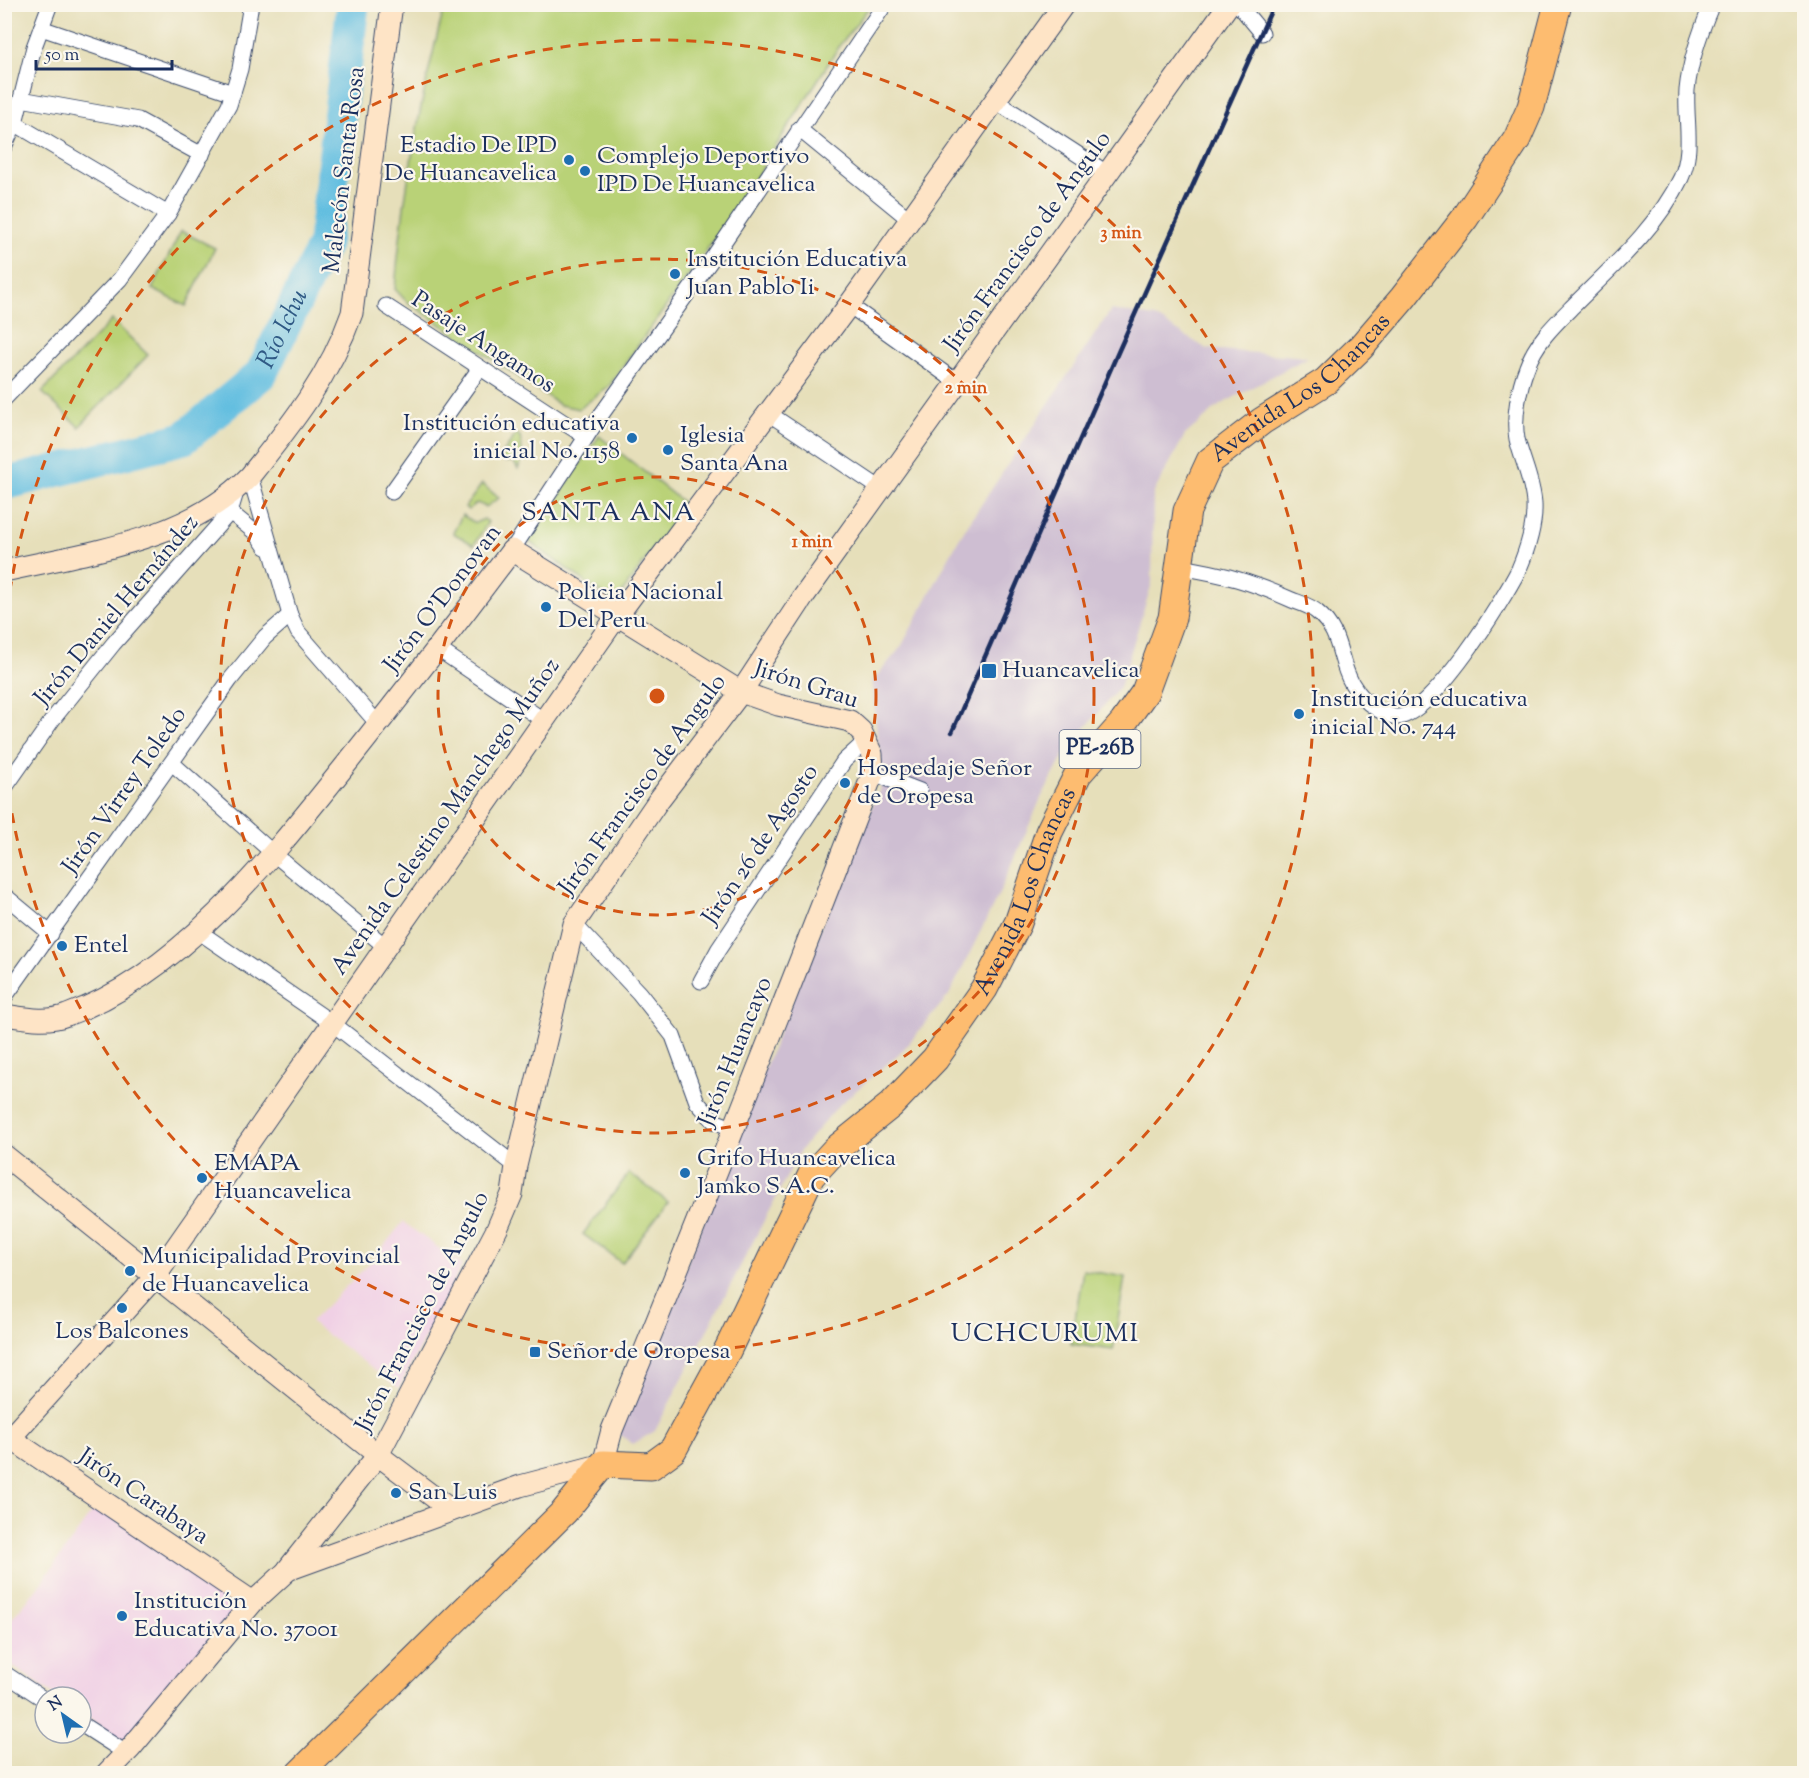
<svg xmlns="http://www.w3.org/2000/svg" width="1809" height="1778" viewBox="0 0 1809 1778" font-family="'Sorts Mill Goudy',serif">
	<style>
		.built { fill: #f0d0e5 }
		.industrial { fill: #cebed2 }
		.green { fill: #b9d277; stroke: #6a806a; stroke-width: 1.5 }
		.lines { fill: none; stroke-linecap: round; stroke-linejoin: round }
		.river { stroke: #62bee0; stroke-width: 33 }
		.street-casing { stroke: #39496c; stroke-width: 17 }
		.secondary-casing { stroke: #39496c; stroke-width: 23 }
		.highway-casing { stroke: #39496c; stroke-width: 29 }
		.street { stroke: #fff; stroke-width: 15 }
		.secondary { stroke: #fee4c6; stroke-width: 21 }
		.highway { stroke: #fdbc70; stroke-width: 27 }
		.rail { stroke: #1b2f5e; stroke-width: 4.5 }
		.ring { fill: none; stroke: #d45514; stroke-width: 3; stroke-dasharray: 10 8 }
		.poi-dot { fill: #1f6fb2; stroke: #fbf7ec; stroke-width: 2 }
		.labels { text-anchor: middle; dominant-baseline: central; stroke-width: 4.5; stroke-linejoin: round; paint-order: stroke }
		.shield { fill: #fbf7ec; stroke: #5e6b89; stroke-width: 1.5 }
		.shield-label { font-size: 22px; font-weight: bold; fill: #1b2f5e }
		.poi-label { font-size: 24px; fill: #1b2f5e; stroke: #fbf7ec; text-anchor: start }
		.street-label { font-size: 24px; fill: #1b2f5e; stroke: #fbf7ec }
		.water-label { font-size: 26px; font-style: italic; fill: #305a85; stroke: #fbf7ec }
		.neighbourhood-label { font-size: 26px; letter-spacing: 1.5px; fill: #1b2f5e; stroke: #fbf7ec }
		.centre { fill: #d45514; stroke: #fbf7ec; stroke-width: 3 }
		.ring-label { font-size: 18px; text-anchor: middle; font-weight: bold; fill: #d45514; stroke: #fbf7ec; stroke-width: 4.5; stroke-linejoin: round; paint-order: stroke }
	</style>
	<rect width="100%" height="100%" fill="#fbf7ec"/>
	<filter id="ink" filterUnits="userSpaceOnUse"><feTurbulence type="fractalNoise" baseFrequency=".0167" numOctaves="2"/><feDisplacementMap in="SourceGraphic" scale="12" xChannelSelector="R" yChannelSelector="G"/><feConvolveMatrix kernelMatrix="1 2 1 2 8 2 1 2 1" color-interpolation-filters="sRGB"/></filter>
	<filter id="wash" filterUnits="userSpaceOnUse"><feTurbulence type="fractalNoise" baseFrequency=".008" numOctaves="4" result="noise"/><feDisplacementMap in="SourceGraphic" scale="24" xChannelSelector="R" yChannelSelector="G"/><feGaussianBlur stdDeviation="1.35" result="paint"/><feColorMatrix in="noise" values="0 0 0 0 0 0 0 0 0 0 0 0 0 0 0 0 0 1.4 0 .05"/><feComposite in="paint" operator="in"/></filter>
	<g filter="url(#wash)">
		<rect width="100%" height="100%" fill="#e6dfba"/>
		<!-- built -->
		<g class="built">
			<path d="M403,1222l59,43 -63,123 -89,-66 60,-59z"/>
			<path d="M96,1506l143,100 -114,136 -44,-30v-15h-23l-53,-36v-35l32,-37z"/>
		</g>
		<!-- industrial -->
		<path class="industrial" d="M1111,310l44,7 52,32 101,8 -88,48 -35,30 -32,59 -1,89 -32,104 -52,61 -27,50 -42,96 -50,101 -46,55 -66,57 -36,42 -146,282 -22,13 -14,-10 205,-515 58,-135 -10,-102 29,-35 60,-112z"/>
		<!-- green -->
		<g class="green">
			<path d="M445,5h426l-31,40 -104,164 -127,177 -30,23 -19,-4 -154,-104 -11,-12c8,-96 25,-191 50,-284z"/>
			<path d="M181,231l34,17 -29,58 -34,-17z"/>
			<path d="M112,320l36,35 -69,72 -37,-35z"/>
			<path d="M516,434l4,2 3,22 -5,11 -5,-8 -7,1 -5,-5z"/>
			<path d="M599,436l86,68 -70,99 -87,-62z"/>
			<path d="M482,484l17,14 -13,9 -9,-4 -9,7 -3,-3z"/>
			<path d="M462,515l13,8 9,-4 4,3 -14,23 -21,-12z"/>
			<path d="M629,1173l39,29 -46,61 -39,-29z"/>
			<path d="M1083,1270l42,7 -12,73 -42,-6z"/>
		</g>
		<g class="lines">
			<!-- river -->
			<path class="river" id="s1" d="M4,484l180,-46 77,-64 63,-130 29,-240"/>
		</g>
	</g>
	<g filter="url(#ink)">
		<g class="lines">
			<defs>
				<g id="street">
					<path d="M1238,4l24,29"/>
					<path d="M41,28l192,65"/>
					<path d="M21,99l117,21 64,35"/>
					<path d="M994,100l114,74"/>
					<path d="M4,117l164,97"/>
					<path d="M799,129l110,90"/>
					<path d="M4,147l11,-24 19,-76 16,-43"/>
					<path d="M849,305l109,78"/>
					<path d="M386,306l200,131"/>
					<path d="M4,399l116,-120 48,-65 61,-109 11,-36 11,-65"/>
					<path d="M768,413l113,76"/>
					<path d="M250,476l40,139 8,17 80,92"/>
					<path d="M392,492l88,-124"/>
					<path d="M230,512l27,22 9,13"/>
					<path d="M512,550l84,-128 118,-166 171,-252"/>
					<path d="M1180,567c44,7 72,15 112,33 8,3 19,6 25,12 34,27 14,68 60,97 5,3 14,8 20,8 34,0 107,-118 122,-148 8,-19 16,-45 15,-65 -1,-22 -12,-44 -17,-65 -4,-21 2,-52 10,-72 9,-25 27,-42 46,-61 39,-39 84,-78 108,-128 13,-28 4,-58 6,-88 3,-30 13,-58 25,-86"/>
					<path d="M438,649l105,71"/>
					<path d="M172,763l102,91 112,93"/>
					<path d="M873,773l47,18"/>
					<path d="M4,789l49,-70 61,-76 116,-131 7,-23"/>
					<path d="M4,895l47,39"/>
					<path d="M574,924l65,69 34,43 24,66 17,19 18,7"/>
					<path d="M198,931l134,92 184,143"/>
					<path d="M701,981l17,-31 126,-189 22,-20"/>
					<path d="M4,998l226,-318 35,-43 25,-22"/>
					<path d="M4,1673l41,27"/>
					<path d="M81,1724l45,29"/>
				</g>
				<g id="secondary">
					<path d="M4,571c84,-19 183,-30 246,-95 41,-51 80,-100 102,-163l40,-309"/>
					<path d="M4,1015c21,3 43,8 63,0 114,-40 208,-162 281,-253 56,-70 110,-140 164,-212l229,142 37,13 72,16 11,10 11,23 1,19c-85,220 -171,439 -261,657l-9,34 -83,22 -232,84 -35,32 -123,147 -24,25"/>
					<path d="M4,1155l374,300 73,55"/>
					<path d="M4,1434l249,168"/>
					<path d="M10,1438l145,-161 462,-661 232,-311 215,-301"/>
					<path d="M288,1569l90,-114 119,-226 15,-35 4,-28 58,-242 84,-123 83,-109 63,-96 425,-592"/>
				</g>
				<g id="highway">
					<path id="s2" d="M299,1774l265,-262 39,-48 48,2 22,-16 55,-101 83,-173 24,-26 56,-45 44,-46 49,-70 34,-66 31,-91 29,-58 45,-51 22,-31 27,-74 15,-107 23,-50 52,-40 64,-40 35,-34 42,-49 62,-80 52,-79 14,-32 27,-103"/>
				</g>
			</defs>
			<!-- street casing -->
			<use href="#street" class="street-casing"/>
			<!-- secondary casing -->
			<use href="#secondary" class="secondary-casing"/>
			<!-- highway casing -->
			<use href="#highway" class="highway-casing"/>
			<!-- street -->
			<use href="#street" class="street"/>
			<!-- secondary -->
			<use href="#secondary" class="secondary"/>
			<!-- highway -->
			<use href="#highway" class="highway"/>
			<!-- rail -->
			<path class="rail" d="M952,732l167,-382 155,-346"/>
		</g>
	</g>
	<!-- distance rings -->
	<g class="ring">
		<circle cx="657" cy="696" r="219"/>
		<circle cx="657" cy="696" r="437"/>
		<path d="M5 627A656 656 0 1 1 5 765"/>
	</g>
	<!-- markers -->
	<g class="poi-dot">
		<circle cx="569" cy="160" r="6"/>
		<circle cx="585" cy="171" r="6"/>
		<circle cx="675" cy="274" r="6"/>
		<circle cx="632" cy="438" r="6"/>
		<circle cx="668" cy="450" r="6"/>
		<circle cx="546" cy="607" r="6"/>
		<rect x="981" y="663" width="16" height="16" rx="3"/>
		<circle cx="1299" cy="714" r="6"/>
		<circle cx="845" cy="783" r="6"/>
		<circle cx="62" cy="946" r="6"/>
		<circle cx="685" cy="1173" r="6"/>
		<circle cx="202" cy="1178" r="6"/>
		<circle cx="130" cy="1271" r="6"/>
		<circle cx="122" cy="1308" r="6"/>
		<rect x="529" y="1346" width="12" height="12" rx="3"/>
		<circle cx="396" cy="1493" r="6"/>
		<circle cx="122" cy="1616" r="6"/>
	</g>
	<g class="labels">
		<!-- shield labels -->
		<rect class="shield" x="1059.5" y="730" width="81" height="38" rx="4.5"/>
		<g class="shield-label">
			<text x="1100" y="749">PE-26B</text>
		</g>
		<!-- poi labels -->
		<g class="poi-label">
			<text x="557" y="146" text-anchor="end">Estadio De IPD<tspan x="557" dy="28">De Huancavelica</tspan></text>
			<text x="597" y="157">Complejo Deportivo<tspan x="597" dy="28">IPD De Huancavelica</tspan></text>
			<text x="687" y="260">Institución Educativa<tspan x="687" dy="28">Juan Pablo Ii</tspan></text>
			<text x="620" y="424" text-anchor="end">Institución educativa<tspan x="620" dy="28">inicial No. 1158</tspan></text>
			<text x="680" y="436">Iglesia<tspan x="680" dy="28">Santa Ana</tspan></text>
			<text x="558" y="593">Policia Nacional<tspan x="558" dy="28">Del Peru</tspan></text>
			<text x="1002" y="671">Huancavelica</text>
			<text x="1311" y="700">Institución educativa<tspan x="1311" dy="28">inicial No. 744</tspan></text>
			<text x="857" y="769">Hospedaje Señor<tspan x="857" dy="28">de Oropesa</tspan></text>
			<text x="74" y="946">Entel</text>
			<text x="697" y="1159">Grifo Huancavelica<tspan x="697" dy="28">Jamko S.A.C.</tspan></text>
			<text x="214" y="1164">EMAPA<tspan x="214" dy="28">Huancavelica</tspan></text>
			<text x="142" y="1257">Municipalidad Provincial<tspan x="142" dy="28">de Huancavelica</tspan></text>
			<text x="122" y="1332" text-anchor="middle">Los Balcones</text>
			<text x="547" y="1352">Señor de Oropesa</text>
			<text x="408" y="1493">San Luis</text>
			<text x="134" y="1602">Institución<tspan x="134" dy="28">Educativa No. 37001</tspan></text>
		</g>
		<!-- street labels -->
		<g class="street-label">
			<text transform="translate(345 170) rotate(-83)">Malecón Santa Rosa</text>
			<text transform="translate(1028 242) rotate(-54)">Jirón Francisco de Angulo</text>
			<text transform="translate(483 343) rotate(33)">Pasaje Angamos</text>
			<text stroke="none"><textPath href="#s2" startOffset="1773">Avenida Los Chancas</textPath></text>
			<text transform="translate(443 599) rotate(-53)">Jirón O'Donovan</text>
			<text transform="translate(117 611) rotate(-50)">Jirón Daniel Hernández</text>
			<text transform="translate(806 685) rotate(18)">Jirón Grau</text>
			<text transform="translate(643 785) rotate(-54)">Jirón Francisco de Angulo</text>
			<text transform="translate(125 791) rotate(-55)">Jirón Virrey Toledo</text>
			<text transform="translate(446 817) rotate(-55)">Avenida Celestino Manchego Muñoz</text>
			<text transform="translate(761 845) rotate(-56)">Jirón 26 de Agosto</text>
			<text stroke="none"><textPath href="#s2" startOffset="1179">Avenida Los Chancas</textPath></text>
			<text transform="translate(736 1052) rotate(-68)">Jirón Huancayo</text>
			<text transform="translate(423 1312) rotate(-63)">Jirón Francisco de Angulo</text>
			<text transform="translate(143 1497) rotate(34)">Jirón Carabaya</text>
		</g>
		<!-- water labels -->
		<g class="water-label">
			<text stroke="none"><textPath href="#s1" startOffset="336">Río Ichu</textPath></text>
		</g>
		<!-- neighbourhood labels -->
		<g class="neighbourhood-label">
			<text x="609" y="513">SANTA ANA</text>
			<text x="1045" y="1334">UCHCURUMI</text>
		</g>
	</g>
	<circle cx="657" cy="696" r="9" class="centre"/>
	<g class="ring-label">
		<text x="1121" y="238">3 min</text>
		<text x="966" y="393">2 min</text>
		<text x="812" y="547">1 min</text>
	</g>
	<!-- margin -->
	<rect width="1809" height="1778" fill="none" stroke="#fbf7ec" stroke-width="24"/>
	<!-- north arrow -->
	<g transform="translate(63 1715) rotate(326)"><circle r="28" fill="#fbf7ec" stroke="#a1a7b3" stroke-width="1.5"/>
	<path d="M0-4.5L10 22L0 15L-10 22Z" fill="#1f6fb2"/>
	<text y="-9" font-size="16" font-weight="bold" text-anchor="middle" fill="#1b2f5e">N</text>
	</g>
	<!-- scale -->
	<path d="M36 60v9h136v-9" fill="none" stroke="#1b2f5e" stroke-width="3"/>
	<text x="45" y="60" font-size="18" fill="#1b2f5e" stroke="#fbf7ec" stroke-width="4.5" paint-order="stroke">50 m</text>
</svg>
